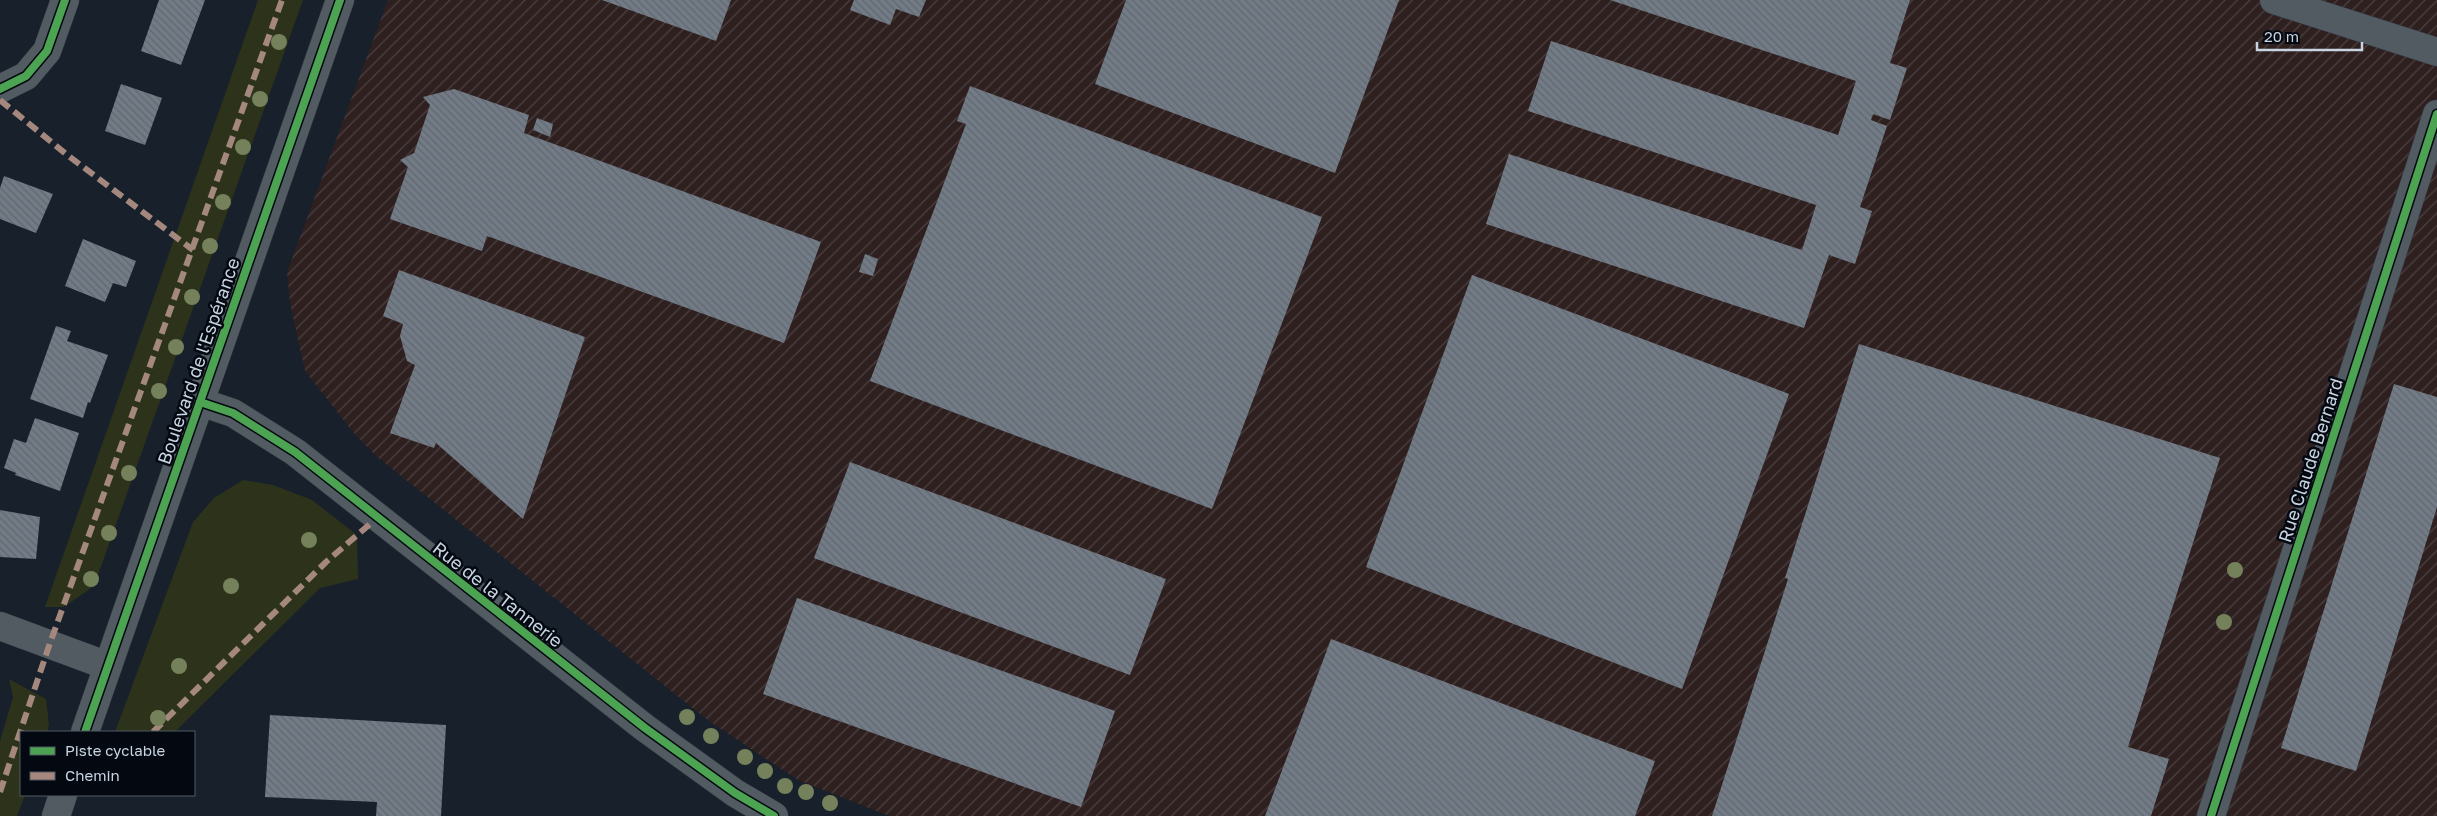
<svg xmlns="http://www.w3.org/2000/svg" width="2437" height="816" viewBox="0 0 2437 816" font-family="'Golos Text',sans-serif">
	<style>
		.industrial { fill: url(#industrial-furrows) }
		.green { fill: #2d331b }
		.building { fill: url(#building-back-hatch) }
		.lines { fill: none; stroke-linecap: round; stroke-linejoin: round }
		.street-casing { stroke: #343a44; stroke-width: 29 }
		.secondary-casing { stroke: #343a44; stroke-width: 29 }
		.street { stroke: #525a62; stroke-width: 28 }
		.secondary { stroke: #525a62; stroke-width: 28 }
		.quiet { stroke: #a5887d; stroke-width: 6; stroke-dasharray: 12 6; stroke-linecap: butt }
		.cycleway-casing { stroke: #040911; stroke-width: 11 }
		.cycleway { stroke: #4ca352; stroke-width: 8 }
		.tree { fill: #75815b }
		.labels { text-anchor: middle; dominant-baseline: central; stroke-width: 5; stroke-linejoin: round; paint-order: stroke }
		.street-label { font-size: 18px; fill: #c9d4e1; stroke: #040911 }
	</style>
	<defs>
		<pattern id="industrial-furrows" width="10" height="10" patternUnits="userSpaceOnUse" patternTransform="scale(1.25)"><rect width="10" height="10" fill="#2f2020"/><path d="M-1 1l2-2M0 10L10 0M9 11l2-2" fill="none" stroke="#4c4040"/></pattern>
		<pattern id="building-back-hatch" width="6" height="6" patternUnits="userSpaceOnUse" patternTransform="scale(1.25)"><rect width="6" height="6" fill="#737c86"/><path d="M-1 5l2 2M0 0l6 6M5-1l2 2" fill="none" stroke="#60676f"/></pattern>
	</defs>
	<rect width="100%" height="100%" fill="#17202b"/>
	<!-- industrial -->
	<path class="industrial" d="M388,0h2049v816h-1548l-91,-36 -89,-59 -333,-265 -23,-24 -48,-61 -15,-68 -3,-31z"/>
	<!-- green -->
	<g class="green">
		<path d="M258,0h45l-209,586 -30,21h-19z"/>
		<path d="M243,480l30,5 39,15 45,35 1,44 -38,9 -145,144h-60l78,-210 21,-24z"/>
		<path d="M9,679l37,20 3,25 -2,8h-26v63h4l-8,21h-17v-75l13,-44z"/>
	</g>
	<!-- building -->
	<g class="building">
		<path d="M159,0h46l-24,65 -40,-14z"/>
		<path d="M602,0h129l-15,41z"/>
		<path d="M854,0h72l-7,17 -23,-8 -6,16 -40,-15z"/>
		<path d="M1126,0h273l-64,173 -240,-89z"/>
		<path d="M1610,0h300l-20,63 17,5 -17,52 -17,-6 -2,6 16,6 -27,81 12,4 -17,53 -26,-9 -25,73 -318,-104 23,-70 293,96 14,-45 -288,-94 23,-70 287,94 18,-54z"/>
		<path d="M121,84l41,14 -17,47 -40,-14z"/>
		<path d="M970,86l352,131 -110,292 -342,-128 96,-257 -9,-3z"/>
		<path d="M454,89l75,26 -5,18 297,109 -37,101 -297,-107 -5,15 -92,-32 18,-52 -8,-7 14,-7 16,-48 -7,-8z"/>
		<path d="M537,118l16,6 -3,13 -17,-7z"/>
		<path d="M4,176l49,18 -17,39 -36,-14v-31z"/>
		<path d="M83,239l53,22 -10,26 -13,-4 -8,19 -40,-16z"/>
		<path d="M865,254l13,5 -5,17 -14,-4z"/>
		<path d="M399,270l186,67 -62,182 -87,-76 -2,5 -44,-15 25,-68 -8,-4 -7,-25 3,-12 -20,-8z"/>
		<path d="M1472,275l317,119 -107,295 -316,-122z"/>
		<path d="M56,326l15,5 -4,10 41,14 -18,48 -2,-1 -5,16 -53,-19z"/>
		<path d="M1859,344l361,114 -92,289 41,12 -18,57h-439l76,-237 -3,-1z"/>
		<path d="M2394,384l43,13v110l-81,264 -75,-23z"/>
		<path d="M35,418l44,15 -19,58 -45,-16 1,-2 -12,-5 10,-29 12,4z"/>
		<path d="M850,462l316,117 -36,96 -316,-117z"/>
		<path d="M0,510l40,7 -4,42 -36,-2z"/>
		<path d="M797,598l318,113 -34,96 -318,-113z"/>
		<path d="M1331,639l324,122 -20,55h-370z"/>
		<path d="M270,715l176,10 -5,91h-65l1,-14 -112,-5z"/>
	</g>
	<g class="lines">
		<defs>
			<g id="street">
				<path d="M0,89l26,-13 21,-25 18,-51"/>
				<path d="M200,402l33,11 62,39 350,276 90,65 39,23"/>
				<path d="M0,626l108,40"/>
				<path d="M2211,816l226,-702"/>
			</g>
			<g id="secondary">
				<path d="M2274,0l163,52"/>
				<path d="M85,732l255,-732"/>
				<path d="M56,816l7,-21"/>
			</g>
		</defs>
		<!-- street casing -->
		<use href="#street" class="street-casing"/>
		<!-- secondary casing -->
		<use href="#secondary" class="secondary-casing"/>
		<!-- street -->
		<use href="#street" class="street"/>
		<!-- secondary -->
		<use href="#secondary" class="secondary"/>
		<!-- quiet -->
		<g class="quiet">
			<path d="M0,100l66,54 127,96"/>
			<path d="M153,732l173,-170 51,-44"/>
			<path d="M0,792l50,-149 232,-643"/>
		</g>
		<defs>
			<g id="cycleway">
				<path d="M0,89l26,-13 21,-25 18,-51"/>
				<path d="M200,402l33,11 62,39 350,276 90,65 39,23"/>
				<path d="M85,732l255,-732"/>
				<path d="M2211,816l226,-702"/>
			</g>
		</defs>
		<!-- cycleway casing -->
		<use href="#cycleway" class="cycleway-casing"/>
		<!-- cycleway -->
		<use href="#cycleway" class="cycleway"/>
	</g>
	<!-- trees -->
	<g class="tree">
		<circle cx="279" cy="42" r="8"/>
		<circle cx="260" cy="99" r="8"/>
		<circle cx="243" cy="147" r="8"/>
		<circle cx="223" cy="202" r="8"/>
		<circle cx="210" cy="246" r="8"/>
		<circle cx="192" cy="297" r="8"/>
		<circle cx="176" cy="347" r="8"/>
		<circle cx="159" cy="391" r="8"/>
		<circle cx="129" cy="473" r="8"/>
		<circle cx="109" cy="533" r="8"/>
		<circle cx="309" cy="540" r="8"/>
		<circle cx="2235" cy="570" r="8"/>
		<circle cx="91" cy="579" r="8"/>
		<circle cx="231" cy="586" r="8"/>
		<circle cx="2224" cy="622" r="8"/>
		<circle cx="179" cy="666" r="8"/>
		<circle cx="687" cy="717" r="8"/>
		<circle cx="158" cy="718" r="8"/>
		<circle cx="711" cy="736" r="8"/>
		<circle cx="745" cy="757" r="8"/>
		<circle cx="765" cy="771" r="8"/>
		<circle cx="785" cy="786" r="8"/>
		<circle cx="806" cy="792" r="8"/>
		<circle cx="830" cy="803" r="8"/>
	</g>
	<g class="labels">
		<!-- street labels -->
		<g class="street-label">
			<text transform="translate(198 361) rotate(-71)">Boulevard de l'Espérance</text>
			<text transform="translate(2310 460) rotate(-72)">Rue Claude Bernard</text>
			<text transform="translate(498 594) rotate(38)">Rue de la Tannerie</text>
		</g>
	</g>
	<!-- legend -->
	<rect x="20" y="731" width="175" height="65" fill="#040911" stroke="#535a64"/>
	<rect x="30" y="747" width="25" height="8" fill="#4ca352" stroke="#535a64"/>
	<text x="65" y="756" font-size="15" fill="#c9d4e1">Piste cyclable</text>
	<rect x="30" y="772" width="25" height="8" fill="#a5887d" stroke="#535a64"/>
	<text x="65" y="781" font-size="15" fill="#c9d4e1">Chemin</text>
	<!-- scale -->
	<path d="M2257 42v8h105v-8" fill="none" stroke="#c9d4e1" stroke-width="2.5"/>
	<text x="2264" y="42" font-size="15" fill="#c9d4e1" stroke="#040911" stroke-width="4" paint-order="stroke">20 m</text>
</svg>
